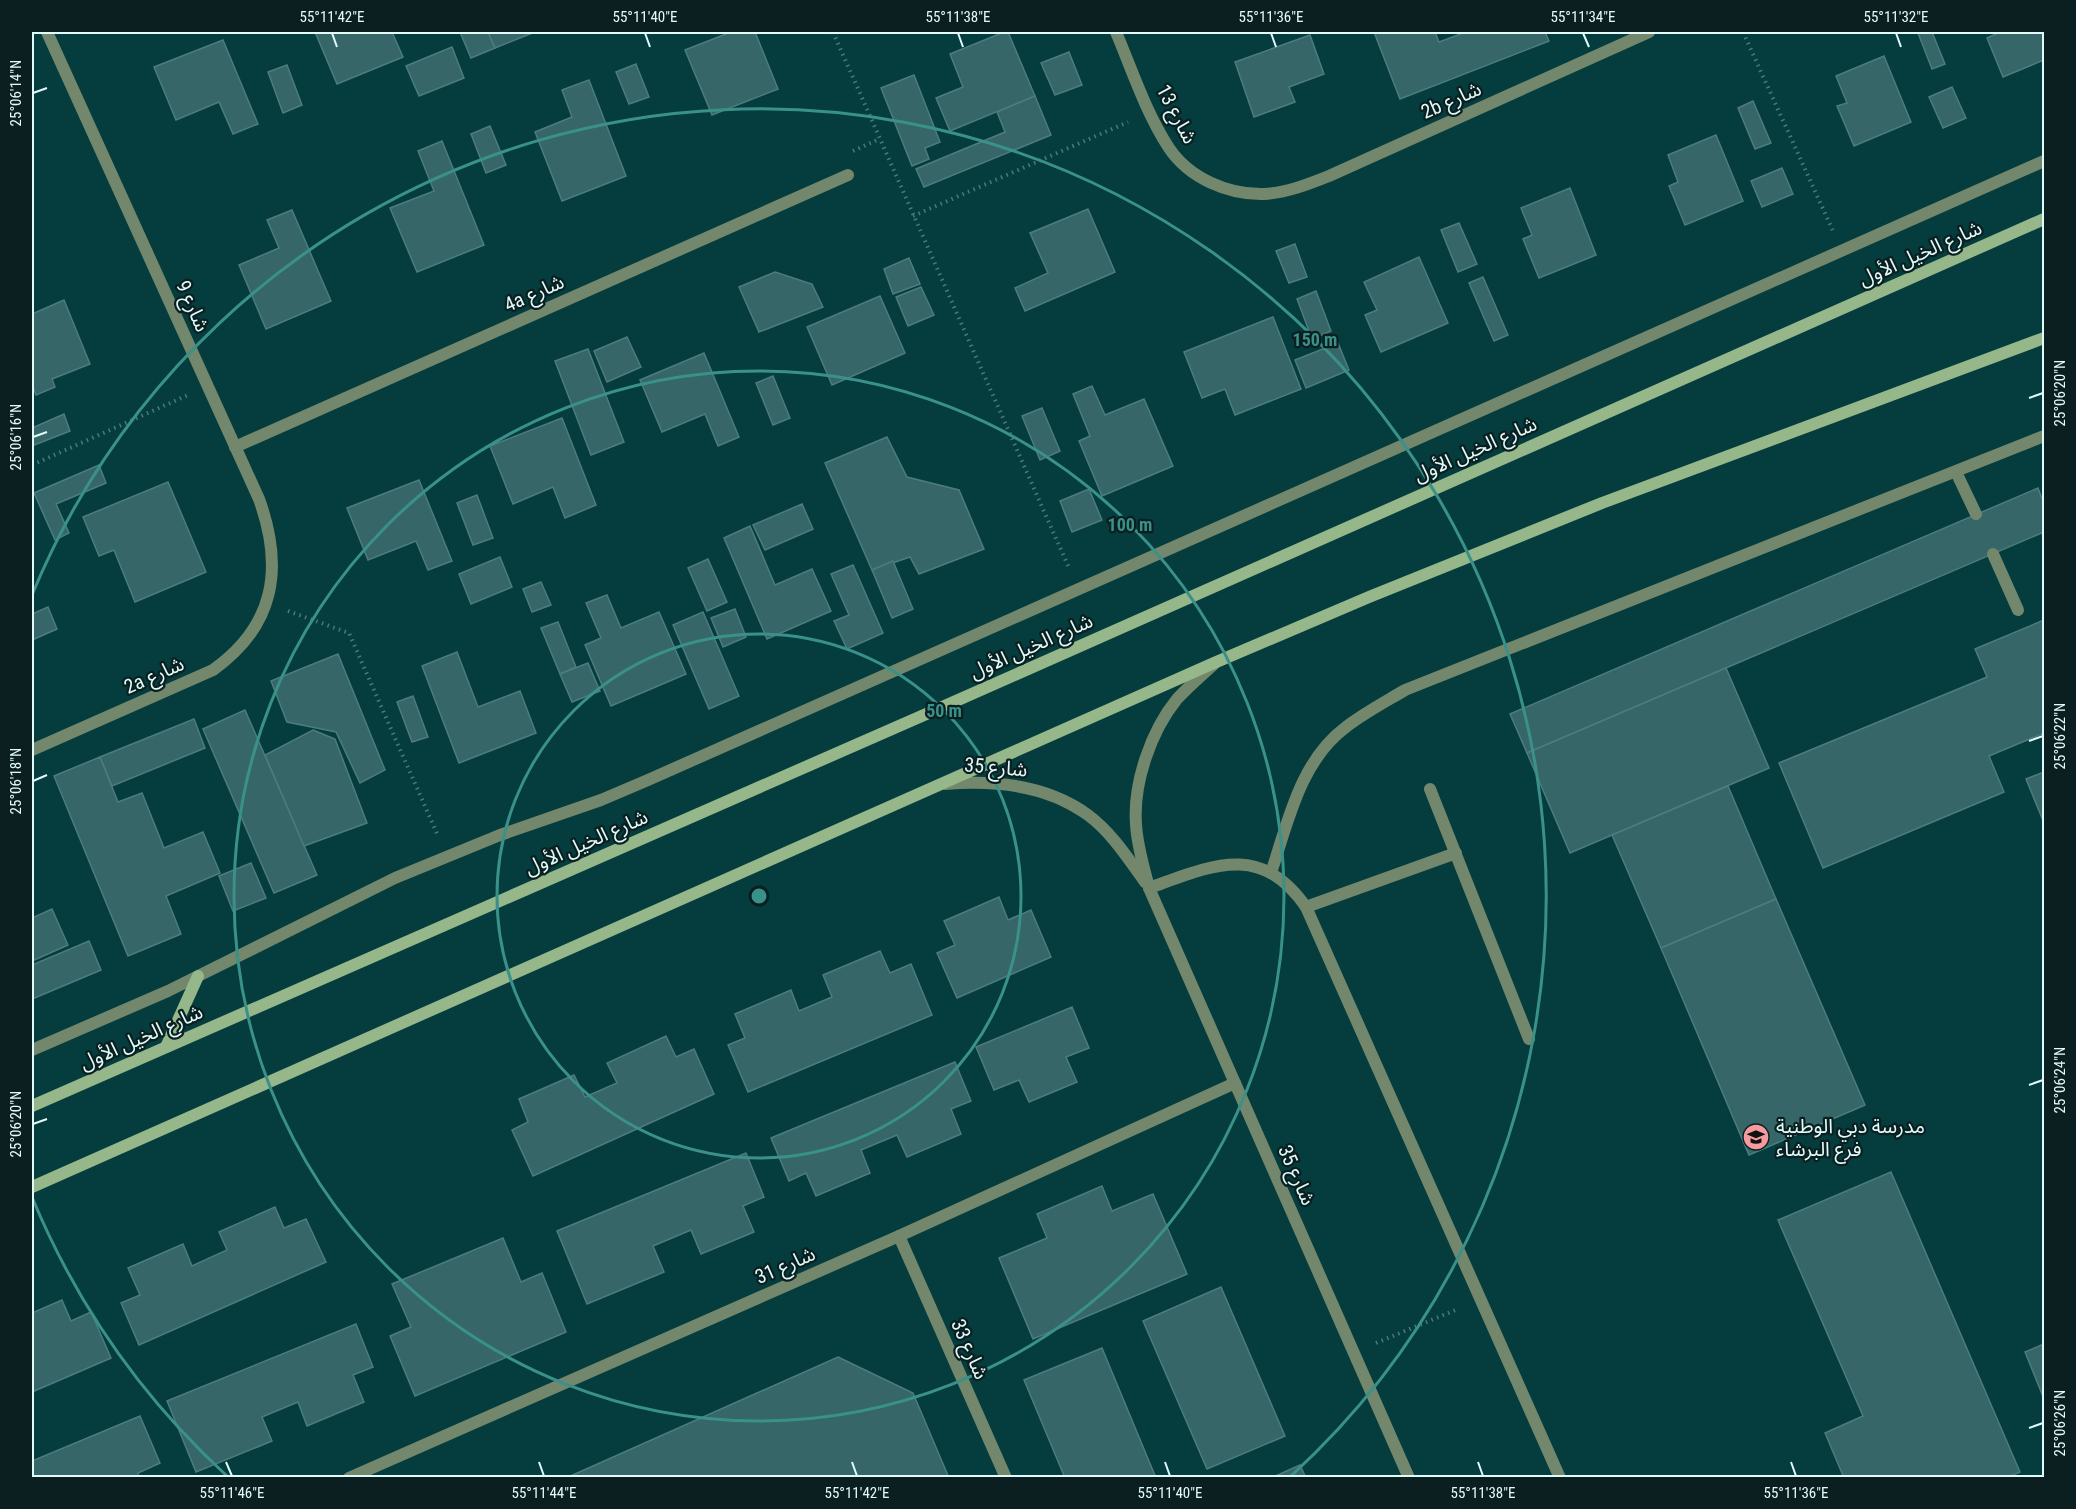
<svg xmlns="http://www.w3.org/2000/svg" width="2076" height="1509" viewBox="0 0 2076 1509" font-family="'Roboto Condensed','Noto Sans Arabic',sans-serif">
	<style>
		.building { fill: #366668; stroke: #4c7c7e; stroke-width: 1.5 }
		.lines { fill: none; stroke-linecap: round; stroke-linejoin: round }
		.path { stroke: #4b7979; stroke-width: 4; stroke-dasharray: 1.5 4.5; stroke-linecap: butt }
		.lane { stroke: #72876b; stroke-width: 12 }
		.street { stroke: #72876b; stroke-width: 12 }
		.secondary { stroke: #95b78a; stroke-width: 12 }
		.ticks { fill: none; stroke: #e1fbfb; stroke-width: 2 }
		.ring { fill: none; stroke: #39918a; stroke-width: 3 }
		.labels { text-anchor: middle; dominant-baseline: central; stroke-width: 4.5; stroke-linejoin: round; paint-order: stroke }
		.street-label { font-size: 20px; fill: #e1fbfb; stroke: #0b1f20 }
		.poi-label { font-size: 20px; fill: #e1fbfb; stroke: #0b1f20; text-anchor: start }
		.centre { fill: #39918a; stroke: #0b1f20; stroke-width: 3 }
		.ring-label { font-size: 18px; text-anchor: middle; font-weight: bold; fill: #39918a; stroke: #0b1f20; stroke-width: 4.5; stroke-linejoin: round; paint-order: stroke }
		.neatline { fill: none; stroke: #e1fbfb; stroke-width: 2 }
		.ticks-label { font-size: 15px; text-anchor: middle; fill: #e1fbfb }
	</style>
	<rect width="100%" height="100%" fill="#053c3d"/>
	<!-- building -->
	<g class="building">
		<path d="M315,32h77l11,25 -66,27z"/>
		<path d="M460,32h28l7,16 -24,10z"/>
		<path d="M488,32h47l-40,16z"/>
		<path d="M725,32h30l23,57 -66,26 -27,-65 41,-16z"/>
		<path d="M1004,32h4l27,64 -85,35 -14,-33 27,-11 -13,-33z"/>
		<path d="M1374,32h61l4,10 27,-10h79l4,9 -149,58z"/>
		<path d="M1921,32h11l13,32 -13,5 -14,-36z"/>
		<path d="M1995,32h49v28l-41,17 -16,-39 9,-4z"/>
		<path d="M1310,35l14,39 -35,13 6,15 -41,15 -19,-55z"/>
		<path d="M223,40l35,84 -25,10 -14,-32 -43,18 -22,-53z"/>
		<path d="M452,47l12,31 -45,18 -13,-30z"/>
		<path d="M1069,52l13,33 -27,10 -14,-32z"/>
		<path d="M1884,56l27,66 -57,24 -17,-40 10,-3 -11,-27z"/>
		<path d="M636,64l13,33 -20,7 -13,-32z"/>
		<path d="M287,65l15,40 -19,8 -15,-41z"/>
		<path d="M914,75l26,67 -15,6 4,11 -17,7 -31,-78z"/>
		<path d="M589,80l37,96 -64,25 -27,-69 37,-15 -10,-27z"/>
		<path d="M1952,87l14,31 -23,10 -14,-31z"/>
		<path d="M1035,96l16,39 -127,52 -8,-18 89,-37 -8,-20z"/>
		<path d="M1753,101l18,42 -16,6 -17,-41z"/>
		<path d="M490,126l16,39 -20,8 -15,-39z"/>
		<path d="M1716,135l27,66 -58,24 -16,-39 9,-4 -10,-27z"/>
		<path d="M442,141l42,104 -67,27 -27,-64 44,-17 -16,-40z"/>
		<path d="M1782,168l11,26 -31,13 -11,-26z"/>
		<path d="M1570,188l26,67 -57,23 -16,-39 9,-4 -11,-27z"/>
		<path d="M1088,209l27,63 -90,39 -10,-23 33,-15 -18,-40z"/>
		<path d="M292,210l39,91 -65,28 -27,-64 40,-17 -12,-28z"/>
		<path d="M1459,223l18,41 -19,8 -17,-42z"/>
		<path d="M1295,244l12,33 -18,6 -13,-32z"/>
		<path d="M1419,257l29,66 -67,29 -16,-37 12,-5 -13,-28z"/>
		<path d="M909,258l11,26 -27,10 -9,-25z"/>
		<path d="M775,272l37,12 11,23 -64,25 -20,-45z"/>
		<path d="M1483,277l25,58 -14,6 -25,-58z"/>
		<path d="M921,287l13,28 -26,11 -12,-29z"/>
		<path d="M1316,291l15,40 -19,8 -15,-40z"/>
		<path d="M880,296l25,57 -73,32 -25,-58z"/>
		<path d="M64,300l26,64 -38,15 3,8 -19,8 -4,-11v-70z"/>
		<path d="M1273,317l28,72 -66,26 -10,-26 -23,9 -18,-46z"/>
		<path d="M627,337l14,30 -34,15 -13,-31z"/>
		<path d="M1338,343l11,27 -43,18 -11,-28z"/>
		<path d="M588,349l36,93 -33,13 -36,-94z"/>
		<path d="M704,353l35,84 -21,9 -13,-32 -43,18 -22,-52z"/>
		<path d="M773,376l17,42 -17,7 -17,-42z"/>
		<path d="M1092,386l13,29 39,-16 29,67 -71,30 -23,-55 11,-5 -17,-42z"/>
		<path d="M1042,408l18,43 -20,9 -18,-44z"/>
		<path d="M64,414l6,17 -38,15v-18z"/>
		<path d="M562,418l34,87 -31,13 -12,-31 -40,17 -23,-58z"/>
		<path d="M887,437l20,40 52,13 25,59 -65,25 -9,-17 -38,13 -47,-107z"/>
		<path d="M99,465l7,18 -50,21 13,29 -14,7 -21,-47z"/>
		<path d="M419,480l33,81 -24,9 -12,-29 -48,19 -21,-52z"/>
		<path d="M168,482l38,90 -71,30 -21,-52 -15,6 -16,-39z"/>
		<path d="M2038,488l6,16v28l-517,221 -17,-39z"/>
		<path d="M1089,489l13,31 -30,12 -12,-31z"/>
		<path d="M477,495l16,43 -20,7 -16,-42z"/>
		<path d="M802,504l11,25 -48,21 -12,-25z"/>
		<path d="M750,526l25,59 37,-16 19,42 -64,28 -43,-101z"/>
		<path d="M500,557l12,30 -41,17 -12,-30z"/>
		<path d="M708,559l19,43 -20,9 -19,-43z"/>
		<path d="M893,561l20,48 -21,9 -20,-48z"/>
		<path d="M853,565l30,68 -36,16 -13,-28 15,-6 -18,-41z"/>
		<path d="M541,582l10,23 -19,7 -9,-23z"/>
		<path d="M607,595l14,33 38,-16 27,62 -75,32 -26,-61 16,-7 -15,-35z"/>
		<path d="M48,607l9,22 -25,11v-28v2z"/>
		<path d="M735,609l11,28 -23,10 -12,-29z"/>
		<path d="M703,612l36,84 -30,13 -36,-84z"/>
		<path d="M2044,620v113l-55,23 15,36 -181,76 -44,-105 208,-86 -12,-28z"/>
		<path d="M558,622l18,45 -16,7 -19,-46z"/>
		<path d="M457,652l21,55 42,-16 16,42 -77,30 -37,-97z"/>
		<path d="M338,654l47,116 -25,13 -24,-51 -49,-10 -16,-41z"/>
		<path d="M588,663l12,28 -28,11 -12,-28z"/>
		<path d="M1726,668l43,100 -199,85 -43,-100z"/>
		<path d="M413,696l15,41 -16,5 -15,-40z"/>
		<path d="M245,710l72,165 -43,18 -71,-164z"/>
		<path d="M194,719l11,29 -93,38 -12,-29z"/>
		<path d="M313,730l22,9 32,84 -63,23 -39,-91z"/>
		<path d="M100,757l18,45 24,-9 22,55 39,-16 17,41 -54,23 15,38 -53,22 -74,-180z"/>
		<path d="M2044,772v51l-18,-44z"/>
		<path d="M1728,786l48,113 -115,49 -49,-113z"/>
		<path d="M251,863l15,35 -33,13 -14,-35z"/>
		<path d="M999,897l9,23 23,-10 20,47 -94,41 -20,-45 18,-8 -11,-24z"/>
		<path d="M1776,899l89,206 -116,50 -88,-207z"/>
		<path d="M52,909l16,36 -36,16v-43z"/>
		<path d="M89,941l12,29 -69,29v-34z"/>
		<path d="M880,951l10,22 21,-9 21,51 -184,77 -20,-47 17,-7 -10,-24 56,-24 8,21 33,-14 -9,-22z"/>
		<path d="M1072,1007l17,41 -23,9 11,25 -48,20 -10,-22 -25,10 -18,-43z"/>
		<path d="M666,1036l10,21 18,-8 20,45 -181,82 -21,-46 16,-8 -9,-23 55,-24 11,22 32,-14 -10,-20z"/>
		<path d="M955,1062l16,39 -20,8 10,25 -54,23 -10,-22 -36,15 9,23 -54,23 -10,-23 -17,8 -18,-43z"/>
		<path d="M746,1153l18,44 -21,9 11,26 -53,22 -10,-24 -38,16 11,26 -77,32 -30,-73z"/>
		<path d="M1891,1172l129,300 -14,6h-162l-19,-45 38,-17 -85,-196z"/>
		<path d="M1102,1186l10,25 41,-17 34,80 -154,65 -34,-81 48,-20 -10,-24z"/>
		<path d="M275,1207l9,21 22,-9 20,43 -187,83 -18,-42 19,-8 -12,-27 55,-24 9,22 35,-16 -8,-18z"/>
		<path d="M503,1238l18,44 21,-9 24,59 -151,64 -25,-60 21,-9 -19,-43z"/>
		<path d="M1221,1287l64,149 -78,33 -64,-148z"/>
		<path d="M62,1300l9,21 20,-9 20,46 -79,34v-79z"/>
		<path d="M356,1324l17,43 -20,8 11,27 -57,24 -9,-24 -36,15 10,24 -76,31 -29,-71z"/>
		<path d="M2044,1344v55l-19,-47z"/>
		<path d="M1102,1348l54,130h-91l-41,-98z"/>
		<path d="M838,1357l75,36 36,85h-383z"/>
		<path d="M140,1416l20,47 -22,10 1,5h-107v-17z"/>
		<path d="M1300,1465l6,13h-35z"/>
	</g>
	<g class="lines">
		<!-- path -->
		<g class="path">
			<path d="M833,32l236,536"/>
			<path d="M1743,32l90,199"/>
			<path d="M853,151l26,-12"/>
			<path d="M913,216l215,-94"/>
			<path d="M32,465l156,-70"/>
			<path d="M288,611l61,22 89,203"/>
			<path d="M1376,1343l82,-34"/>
		</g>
		<!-- lane -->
		<g class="lane">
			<path d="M1956,472l20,42"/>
			<path d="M1993,554l25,56"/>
			<path d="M1430,789l99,250"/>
			<path d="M1271,873c17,-51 29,-112 75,-146 18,-14 39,-25 59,-37l639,-254"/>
			<path d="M1149,888c62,-22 111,-47 157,19l254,571"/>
			<path d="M1306,907l150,-54"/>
		</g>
		<!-- street -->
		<g class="street">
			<path d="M1116,32c16,38 30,81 53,116 20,30 59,47 95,46 22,-1 45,-10 65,-18l320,-144"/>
			<path d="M235,447l613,-272"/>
			<path d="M1214,664c-12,11 -26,23 -37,35 -26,32 -44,84 -41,125 1,22 8,43 13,64l260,590"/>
			<path d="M32,750l181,-80c62,-44 71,-102 46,-171l-212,-467"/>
			<path d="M945,784c48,-4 102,1 143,31 23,17 40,43 57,67"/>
			<path d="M32,1050l136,-59 227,-113 105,-43 101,-35 47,-20 1396,-619"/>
			<path d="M899,1236l107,242"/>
			<path d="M349,1478l550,-242 336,-153"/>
		</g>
		<!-- secondary -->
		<g class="secondary">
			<path d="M166,1047l32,-71"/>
			<path d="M32,1106l908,-398 1104,-489"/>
			<path d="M32,1187l1182,-524 155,-66 233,-94 442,-165"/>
		</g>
	</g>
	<!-- ticks -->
	<path class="ticks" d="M332,33l5,14M645,33l5,14M958,33l5,14M1271,33l5,14M1583,33l6,14M1896,33l5,14M33,93l14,-5M2029,398l14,-5M33,437l14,-5M2029,741l14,-5M33,781l14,-6M2029,1085l14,-5M33,1124l14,-5M2029,1428l14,-5M226,1462l6,14M539,1462l5,14M852,1462l5,14M1165,1462l5,14M1478,1462l5,14M1791,1462l5,14"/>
	<!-- distance rings -->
	<g class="ring">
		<circle cx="759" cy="896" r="262"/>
		<circle cx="759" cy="896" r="525"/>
		<path d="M227 1476A787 787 0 0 1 32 1197M32 595A787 787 0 1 1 1291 1476"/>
	</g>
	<!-- icons -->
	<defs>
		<symbol id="school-disc" viewBox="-11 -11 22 22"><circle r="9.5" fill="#f59b9d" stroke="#0b1f20"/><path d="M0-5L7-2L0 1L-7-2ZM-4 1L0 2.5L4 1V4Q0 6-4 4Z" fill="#111"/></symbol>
	</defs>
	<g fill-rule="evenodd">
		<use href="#school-disc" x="1741" y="1122" width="30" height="30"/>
	</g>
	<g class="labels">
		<!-- street labels -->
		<g class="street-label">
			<text transform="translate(1451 100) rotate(-24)">2b شارع</text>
			<text transform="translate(1177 114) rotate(62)">شارع 13</text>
			<text transform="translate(1920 253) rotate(-24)">شارع الخيل الأول</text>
			<text transform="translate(534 293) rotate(-24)">4a شارع</text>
			<text transform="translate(193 306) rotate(66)">شارع 9</text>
			<text transform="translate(1475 449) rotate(-24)">شارع الخيل الأول</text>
			<text transform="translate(1031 646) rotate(-24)">شارع الخيل الأول</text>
			<text transform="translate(154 675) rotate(-24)">2a شارع</text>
			<text transform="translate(996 767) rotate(5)">شارع 35</text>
			<text transform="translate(586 842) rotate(-24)">شارع الخيل الأول</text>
			<text transform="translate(141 1037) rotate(-24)">شارع الخيل الأول</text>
			<text transform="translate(1297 1175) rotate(66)">شارع 35</text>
			<text transform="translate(785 1265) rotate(-24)">شارع 31</text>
			<text transform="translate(970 1349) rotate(66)">شارع 33</text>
		</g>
		<!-- poi labels -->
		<g class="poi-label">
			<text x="1776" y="1126">مدرسة دبي الوطنية<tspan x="1776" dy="23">فرع البرشاء</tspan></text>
		</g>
	</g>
	<circle cx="759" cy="896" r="9" class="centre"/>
	<g class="ring-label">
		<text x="1315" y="346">150 m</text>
		<text x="1130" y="531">100 m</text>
		<text x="944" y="717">50 m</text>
	</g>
	<!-- border -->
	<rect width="2076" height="1509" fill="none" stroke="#0b1f20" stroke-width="66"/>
	<rect x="33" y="33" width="2010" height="1443" class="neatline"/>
	<g class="ticks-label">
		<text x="332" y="22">55°11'42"E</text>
		<text x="645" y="22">55°11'40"E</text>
		<text x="958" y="22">55°11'38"E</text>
		<text x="1271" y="22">55°11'36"E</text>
		<text x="1583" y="22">55°11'34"E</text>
		<text x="1896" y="22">55°11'32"E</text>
		<text transform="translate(16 93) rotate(-90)" y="5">25°06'14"N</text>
		<text transform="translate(2060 393) rotate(-90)" y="5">25°06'20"N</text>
		<text transform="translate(16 437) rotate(-90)" y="5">25°06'16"N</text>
		<text transform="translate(2060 736) rotate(-90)" y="5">25°06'22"N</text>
		<text transform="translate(16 781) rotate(-90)" y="5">25°06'18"N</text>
		<text transform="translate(2060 1080) rotate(-90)" y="5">25°06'24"N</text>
		<text transform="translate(16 1124) rotate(-90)" y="5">25°06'20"N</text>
		<text transform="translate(2060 1423) rotate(-90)" y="5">25°06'26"N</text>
		<text x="232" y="1498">55°11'46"E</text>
		<text x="544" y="1498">55°11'44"E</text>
		<text x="857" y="1498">55°11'42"E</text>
		<text x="1170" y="1498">55°11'40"E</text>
		<text x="1483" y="1498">55°11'38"E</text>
		<text x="1796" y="1498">55°11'36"E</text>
	</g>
</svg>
